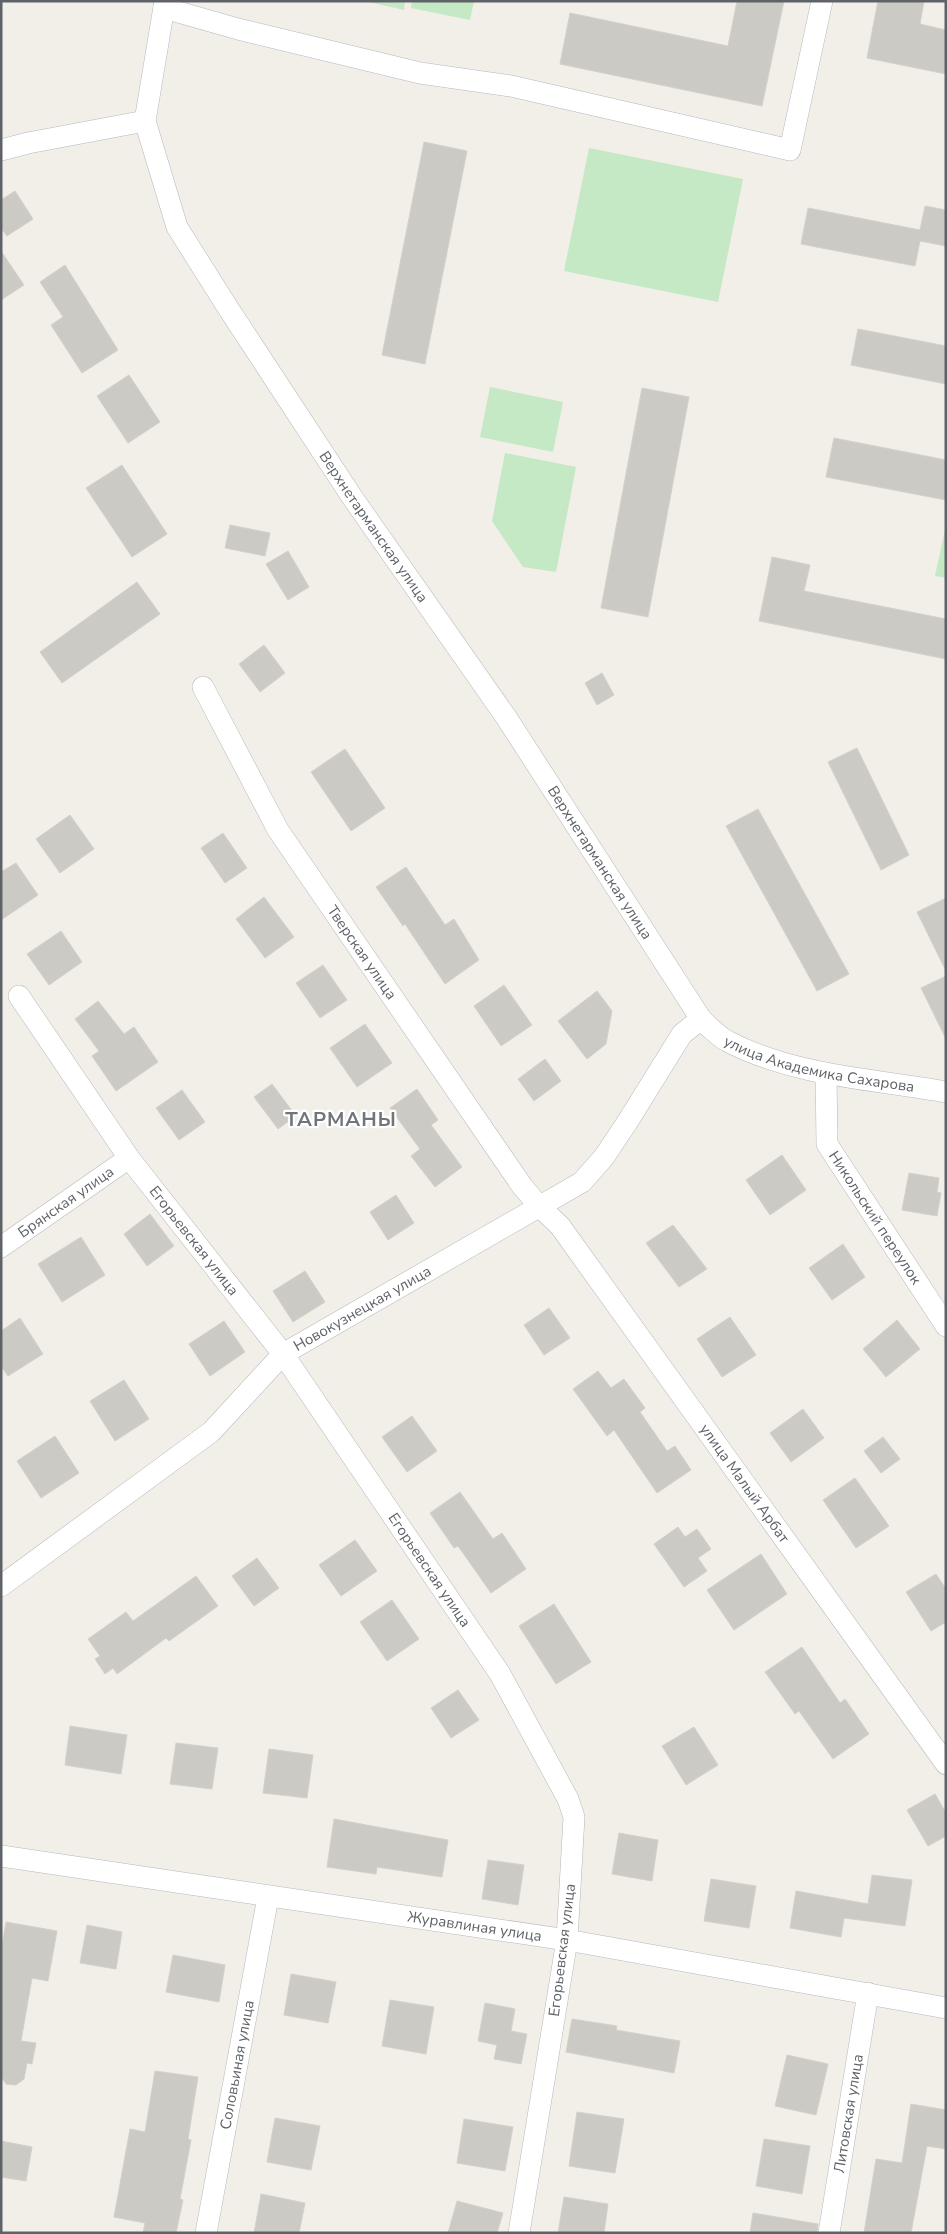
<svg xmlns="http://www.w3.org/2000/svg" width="947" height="2234" viewBox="0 0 947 2234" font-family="'Nunito Sans',sans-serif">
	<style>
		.green { fill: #c5e8c5 }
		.building { fill: #cccac5; stroke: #d6d1c6 }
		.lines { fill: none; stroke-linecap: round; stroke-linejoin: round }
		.minor-casing { stroke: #b5b8bc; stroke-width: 22 }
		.minor { stroke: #fff; stroke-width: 21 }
		.labels { text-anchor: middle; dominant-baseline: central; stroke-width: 4.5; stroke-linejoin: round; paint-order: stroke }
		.street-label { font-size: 15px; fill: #5f6368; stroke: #fff }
		.district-label { font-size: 20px; font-weight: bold; letter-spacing: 1px; fill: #70757a; stroke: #fff }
	</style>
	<rect width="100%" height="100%" fill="#f1efe8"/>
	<!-- green -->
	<g class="green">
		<path d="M364,1h41l-1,9z"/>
		<path d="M412,1h62l-4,19 -59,-12z"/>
		<path d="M589,148l154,31 -25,123 -154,-31z"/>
		<path d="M490,387l73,15 -10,50 -73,-15z"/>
		<path d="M505,453l71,14 -20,105 -33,-5 -31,-46z"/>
		<path d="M945,530h1v48l-11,-2z"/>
	</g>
	<!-- building -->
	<g class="building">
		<path d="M737,1h47l-22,105 -202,-42 10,-51 158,33z"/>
		<path d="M878,1h46l-4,23 26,6v44l-79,-16z"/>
		<path d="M424,142l43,9 -42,213 -43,-9z"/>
		<path d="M15,191l18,28 -26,17 -6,-8v-28z"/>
		<path d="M925,206l21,4v36l-26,-5 -5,25 -114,-22 7,-36 112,22z"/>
		<path d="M1,251l23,34 -23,15z"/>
		<path d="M65,265l53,85 -36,23 -31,-48 12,-8 -23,-35z"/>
		<path d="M858,329l88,17v38l-95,-19z"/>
		<path d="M129,375l31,47 -32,21 -31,-47z"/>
		<path d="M642,388l47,9 -41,220 -47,-9z"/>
		<path d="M834,438l112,22v40l-120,-23z"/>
		<path d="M122,465l45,69 -35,23 -46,-69z"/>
		<path d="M230,525l40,8 -5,23 -40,-8z"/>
		<path d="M288,551l21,36 -21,13 -22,-36z"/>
		<path d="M772,557l38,8 -6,26 142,28v40l-187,-38z"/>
		<path d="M137,582l23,32 -98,69 -22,-31z"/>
		<path d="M264,645l21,28 -25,19 -21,-28z"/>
		<path d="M602,673l12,22 -17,10 -12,-22z"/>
		<path d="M857,748l52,107 -28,15 -53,-108z"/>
		<path d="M345,749l40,59 -34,23 -40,-59z"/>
		<path d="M758,809l91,165 -32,17 -91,-165z"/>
		<path d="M70,815l24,34 -34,24 -24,-34z"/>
		<path d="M223,833l24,35 -22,15 -24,-35z"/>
		<path d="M16,863l22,32 -37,25v-48z"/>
		<path d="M406,867l39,58 9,-6 25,41 -34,24 -40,-60 -2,2 -27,-39z"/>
		<path d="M264,897l30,40 -29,21 -29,-39z"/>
		<path d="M946,898v73l-29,-59z"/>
		<path d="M61,931l21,31 -33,23 -22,-31z"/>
		<path d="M323,965l24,35 -27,18 -24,-35z"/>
		<path d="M946,976v63l-25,-51z"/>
		<path d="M504,985l28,40 -31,21 -27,-40z"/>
		<path d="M597,991l15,20 -6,33 -19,15 -29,-38z"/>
		<path d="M98,1001l26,33 10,-7 24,35 -42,29 -24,-35 7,-5 -24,-32z"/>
		<path d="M365,1024l27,39 -35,24 -27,-39z"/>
		<path d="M545,1059l16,22 -27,20 -16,-22z"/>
		<path d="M272,1084l24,32 -18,13 -24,-32z"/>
		<path d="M417,1089l21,31 -7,5 31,42 -27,20 -24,-31 9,-7 -30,-41z"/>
		<path d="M182,1090l23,32 -26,18 -23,-32z"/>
		<path d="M782,1155l24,35 -36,25 -24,-35z"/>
		<path d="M909,1173l30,5 -2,14 4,1 -4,23 -35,-6z"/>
		<path d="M396,1195l18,28 -26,17 -18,-28z"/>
		<path d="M150,1214l24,32 -27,20 -23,-32z"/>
		<path d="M673,1225l34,44 -28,18 -33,-44z"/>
		<path d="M81,1237l24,38 -43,27 -24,-38z"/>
		<path d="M843,1244l22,33 -33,23 -23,-32z"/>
		<path d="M305,1271l20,31 -32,20 -20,-31z"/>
		<path d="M549,1308l21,30 -26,17 -20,-30z"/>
		<path d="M730,1317l26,38 -34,22 -25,-38z"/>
		<path d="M20,1318l23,36 -35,22 -7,-10v-35z"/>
		<path d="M897,1320l23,29 -34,28 -23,-28z"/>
		<path d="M224,1321l21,31 -35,24 -21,-32z"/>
		<path d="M598,1371l13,17 13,-9 21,29 -5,4 27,39 8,-5 16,24 -34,23 -43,-63 -7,6 -34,-47z"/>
		<path d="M124,1380l25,39 -34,22 -25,-40z"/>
		<path d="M803,1409l21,29 -33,24 -21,-29z"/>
		<path d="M412,1416l25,35 -30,21 -25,-35z"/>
		<path d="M55,1436l24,37 -38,25 -24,-37z"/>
		<path d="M883,1437l17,22 -19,14 -17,-22z"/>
		<path d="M855,1478l34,48 -33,22 -33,-48z"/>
		<path d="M460,1492l33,47 9,-6 24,36 -35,24 -33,-47 -4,2 -24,-35z"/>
		<path d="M678,1527l7,10 12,-8 14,20 -13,9 9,13 -23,16 -30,-43z"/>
		<path d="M355,1540l22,31 -36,25 -22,-31z"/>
		<path d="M761,1554l26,40 -53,36 -27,-40z"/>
		<path d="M257,1558l22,30 -25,18 -22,-30z"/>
		<path d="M936,1574l10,15v33l-15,9 -25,-39z"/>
		<path d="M196,1576l22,30 -49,35 -3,-3 -49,36 -4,-6 -8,6 -10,-15 5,-3 -12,-17 38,-27 7,9z"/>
		<path d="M392,1600l27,39 -32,22 -27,-39z"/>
		<path d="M554,1604l37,58 -35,22 -37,-58z"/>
		<path d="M802,1647l38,56 5,-4 24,35 -36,25 -34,-48 -4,3 -30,-42z"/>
		<path d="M458,1690l21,30 -28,18 -20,-30z"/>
		<path d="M70,1726l57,9 -6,39 -56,-9z"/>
		<path d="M694,1727l24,38 -32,20 -24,-39z"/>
		<path d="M176,1743l42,5 -6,41 -42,-5z"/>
		<path d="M269,1749l44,6 -6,43 -44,-5z"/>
		<path d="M935,1794l11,19v23l-18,10 -21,-36z"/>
		<path d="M334,1819l114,21 -6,37 -65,-10 -1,7 -49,-7z"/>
		<path d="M619,1833l39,7 -6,41 -40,-7z"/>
		<path d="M488,1860l36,5 -6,40 -36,-6z"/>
		<path d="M872,1875l40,5 -7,46 -61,-8 -3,19 -51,-9 6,-37 72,13z"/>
		<path d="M711,1879l45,7 -7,42 -45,-7z"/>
		<path d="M6,1922l51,9 -9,50 -16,-3 -11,63 15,2 -4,21 -5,-1 -3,16 -8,6 -10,-1 -5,-8v-125z"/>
		<path d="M87,1925l35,7 -6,37 -36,-6z"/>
		<path d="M173,1955l52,10 -6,37 -53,-10z"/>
		<path d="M291,1974l45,8 -8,41 -44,-8z"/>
		<path d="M390,2000l44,7 -8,47 -44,-8z"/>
		<path d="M485,2003l30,6 -4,22 16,3 -6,30 -27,-5 3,-14 -19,-4z"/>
		<path d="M572,2019l45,7 -1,4 64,11 -6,32 -108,-21z"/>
		<path d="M787,2055l41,9 -12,51 -41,-9z"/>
		<path d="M155,2071l43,6 -10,62 3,1 -11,59 3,1 -7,33h-33l2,-10 -31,-6 16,-88 15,3z"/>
		<path d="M911,2104l35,6v39l-19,-3 -16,87h-47l12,-74 26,4z"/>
		<path d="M577,2112l47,7 -9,54 -46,-7z"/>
		<path d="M275,2118l45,8 -9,44 -44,-8z"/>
		<path d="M464,2119l49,8 -8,44 -48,-8z"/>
		<path d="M764,2139l46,7 -8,48 -46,-8z"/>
		<path d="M1,2141l31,6 -6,34 -25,-4z"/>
		<path d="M261,2194l44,9 -6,30h-45z"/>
		<path d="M564,2197l44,7 -4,29h-46z"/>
		<path d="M457,2201l46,12 -6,20h-49z"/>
		<path d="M753,2213l65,11 -1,9h-67z"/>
	</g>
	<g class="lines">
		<defs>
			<g id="minor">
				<path id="s1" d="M165,1l-20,120 32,106 51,81 124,189 154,220 195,302c8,8 17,17 26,22 67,35 146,38 219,51"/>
				<path d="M164,8l74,21 182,44 91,13 279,64 32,-149"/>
				<path d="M1,150l27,-7 117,-22"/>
				<path id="s2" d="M203,687l75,143 244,356 17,20 21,20 386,538"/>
				<path id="s3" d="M19,996l110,162 154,196 217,320 68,125 6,18 -7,123 -48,293"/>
				<path id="s4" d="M826,1073l1,71 119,182"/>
				<path id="s5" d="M1,1247l128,-89"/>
				<path id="s6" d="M1,1586l210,-154 72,-78 299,-172 22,-25 24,-36 54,-87 19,-15"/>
				<path id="s7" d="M1,1856l566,84 379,68"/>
				<path id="s8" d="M206,2233l62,-336"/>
				<path id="s9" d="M829,2233l39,-240"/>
			</g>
		</defs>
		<!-- minor casing -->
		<use href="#minor" class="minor-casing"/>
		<!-- minor -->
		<use href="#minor" class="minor"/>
	</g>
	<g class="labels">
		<!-- street labels -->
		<g class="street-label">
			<text stroke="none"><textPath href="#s1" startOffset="591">Верхнетарманская улица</textPath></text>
			<text stroke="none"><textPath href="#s1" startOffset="996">Верхнетарманская улица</textPath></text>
			<text stroke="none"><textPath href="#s2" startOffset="310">Тверская улица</textPath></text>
			<text stroke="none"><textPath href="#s1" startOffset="1312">улица Академика Сахарова</textPath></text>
			<text stroke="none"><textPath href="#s5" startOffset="79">Брянская улица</textPath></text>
			<text stroke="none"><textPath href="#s4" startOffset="159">Никольский переулок</textPath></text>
			<text stroke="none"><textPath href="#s3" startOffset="301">Егорьевская улица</textPath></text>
			<text stroke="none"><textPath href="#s6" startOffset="458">Новокузнецкая улица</textPath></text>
			<text stroke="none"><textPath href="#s2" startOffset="965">улица Малый Арбат</textPath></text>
			<text stroke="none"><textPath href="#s3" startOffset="706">Егорьевская улица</textPath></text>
			<text stroke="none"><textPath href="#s7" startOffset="479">Журавлиная улица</textPath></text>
			<text transform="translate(562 1950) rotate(-83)">Егорьевская улица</text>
			<text stroke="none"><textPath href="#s8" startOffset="171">Соловьиная улица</textPath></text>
			<text stroke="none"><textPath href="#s9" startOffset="121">Литовская улица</textPath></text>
		</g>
		<!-- district labels -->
		<g class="district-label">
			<text x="341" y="1119">ТАРМАНЫ</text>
		</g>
	</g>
	<!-- border -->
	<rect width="947" height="2234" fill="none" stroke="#5f6368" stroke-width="5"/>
</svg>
